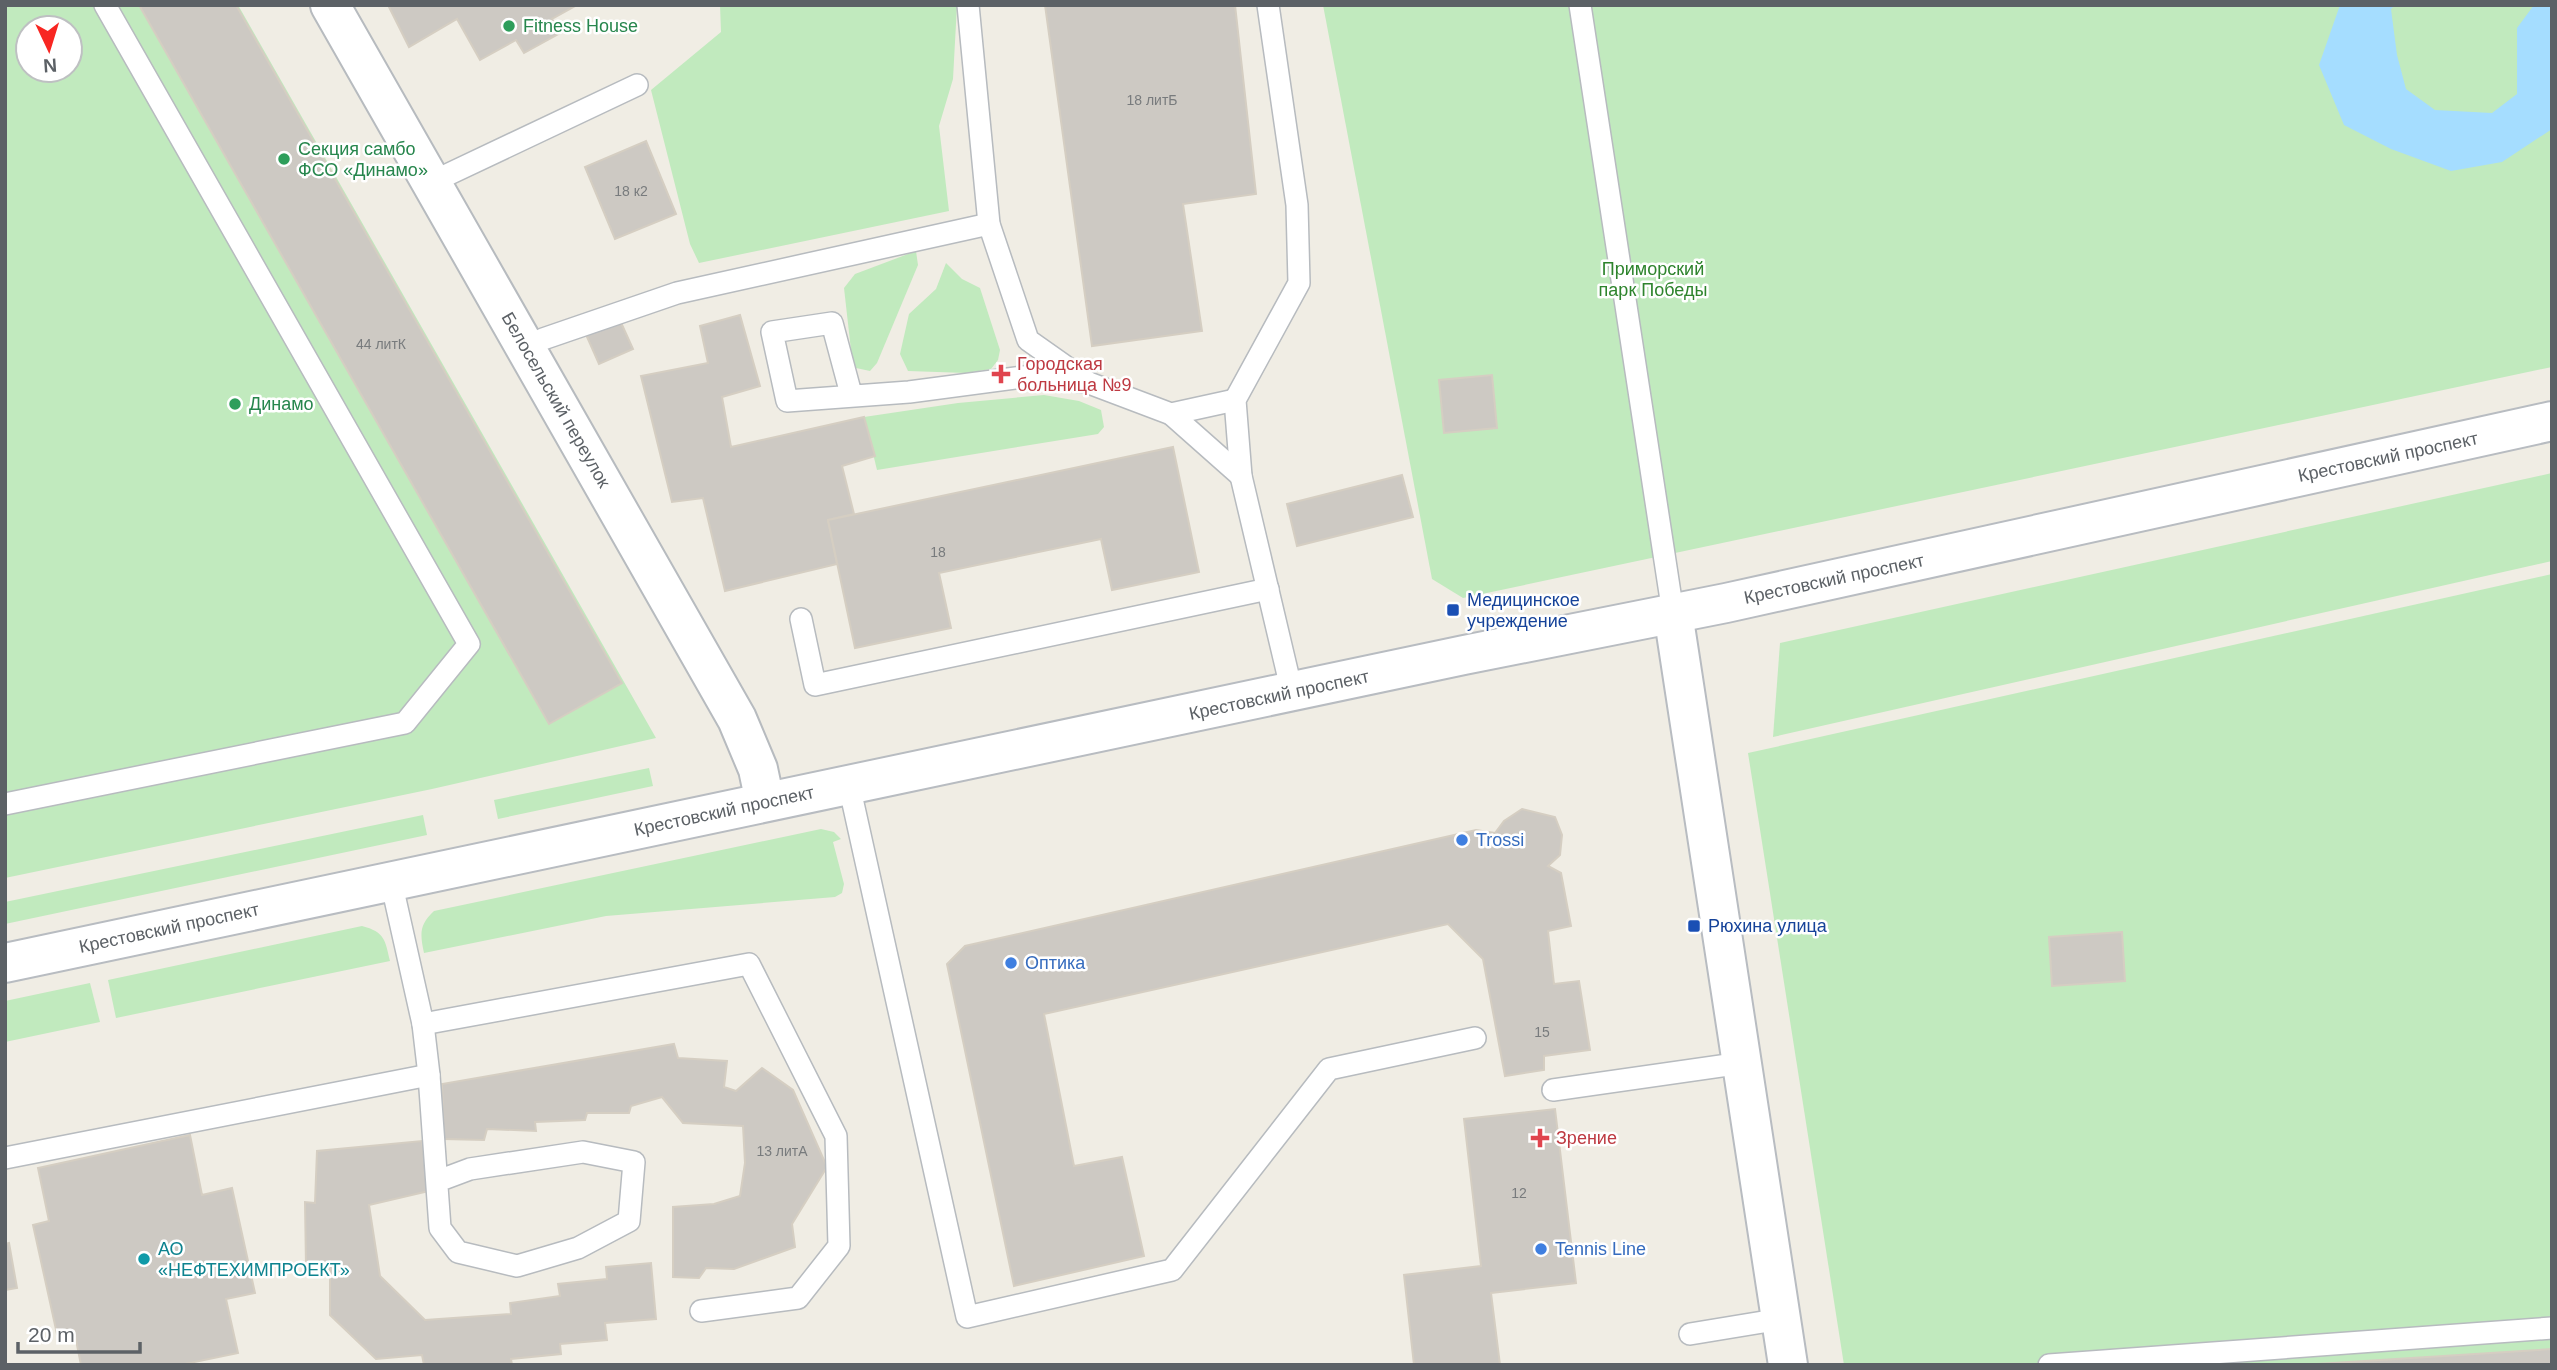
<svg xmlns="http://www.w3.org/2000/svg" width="2557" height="1370" viewBox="0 0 2557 1370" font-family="Helvetica,sans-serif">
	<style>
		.green { fill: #c1eabe; fill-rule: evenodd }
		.water { fill: #a5ddff }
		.building { fill: #cdc9c3; stroke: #d5cec2; stroke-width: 2 }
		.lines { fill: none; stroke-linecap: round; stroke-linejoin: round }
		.lane-casing { stroke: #b7bbbf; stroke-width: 24 }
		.street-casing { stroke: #b7bbbf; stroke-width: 42 }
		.secondary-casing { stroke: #b8bcc1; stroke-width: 42 }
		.lane { stroke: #fff; stroke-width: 21 }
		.street { stroke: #fff; stroke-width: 38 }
		.secondary { stroke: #fff; stroke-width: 38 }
		.leisure-dot { fill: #2e9e5b; stroke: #fff; stroke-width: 2.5 }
		.health-dot { fill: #e0444e; stroke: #fff; stroke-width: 2.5 }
		.transit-dot { fill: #1a4fb4; stroke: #fff; stroke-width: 2.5 }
		.shop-dot { fill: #3f7fe0; stroke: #fff; stroke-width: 2.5 }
		.culture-dot { fill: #0f9aa8; stroke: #fff; stroke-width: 2.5 }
		.labels { text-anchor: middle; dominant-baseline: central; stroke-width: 5; stroke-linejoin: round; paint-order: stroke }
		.number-label { font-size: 14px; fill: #787b7d }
		.leisure-label { font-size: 18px; fill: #27864d; stroke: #fff; text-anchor: start }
		.park-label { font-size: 18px; fill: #2e842d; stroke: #fff }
		.health-label { font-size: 18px; fill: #be3a42; stroke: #fff; text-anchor: start }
		.street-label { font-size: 18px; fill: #5c6166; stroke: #fff }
		.transit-label { font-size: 18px; fill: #164399; stroke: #fff; text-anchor: start }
		.shop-label { font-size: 18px; fill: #366cbe; stroke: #fff; text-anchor: start }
		.culture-label { font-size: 18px; fill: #0d838f; stroke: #fff; text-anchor: start }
	</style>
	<rect width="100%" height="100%" fill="#f0ede4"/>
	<!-- green -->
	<g class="green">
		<path d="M5,5h233l418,733 -224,51 -427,89zM28,28h42v42h-42z"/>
		<path d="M720,5h237l-4,74 -14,47 10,85 -250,52 -9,-19 -39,-154 70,-58z"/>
		<path d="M1323,5h1229v362l-1089,231 -31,-19z"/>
		<path d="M916,251l2,14 -41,98 -7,8 -14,-3 -4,-9 -8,-71 11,-14z"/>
		<path d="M946,263l16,16 18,9 20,62 -2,10 -7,9 -25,4 -58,-2 -8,-17 9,-40 27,-25z"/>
		<path d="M1044,395l35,6 22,9 3,17 -6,7 -221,36 -13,-53 94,-14z"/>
		<path d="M2552,473v88l-779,176 7,-94z"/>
		<path d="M2552,574v791h-708l-96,-612z"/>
		<path d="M649,768l4,18 -155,33 -4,-19z"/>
		<path d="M423,815l4,20 -422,89v-22z"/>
		<path d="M821,829l13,3 7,7 -8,3 11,42 -2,9 -7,4 -229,19 -182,37c-4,-19 -5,-28 10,-42z"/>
		<path d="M362,926c23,6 23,14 28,35l-274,57 -8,-38z"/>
		<path d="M90,983l10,39 -95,20v-41z"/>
	</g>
	<!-- water -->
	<path class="water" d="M2340,5h55l-4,4 6,46 9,34 29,21 57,3 25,-19v-66l17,-23h18v124l-50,33 -51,9 -60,-22 -47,-24 -25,-60z"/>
	<!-- building -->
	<g class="building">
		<path d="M139,5h97l386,678 -73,41z"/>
		<path d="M388,5h189l-25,14 8,14 -36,20 -8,-13 -36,20 -23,-41 -48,28z"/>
		<path d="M1045,5h190l21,189 -73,10 19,127 -110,15z"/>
		<path d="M646,141l30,73 -61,25 -30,-72z"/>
		<path d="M740,315l20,71 -38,11 9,50 133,-30 11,39 -33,10 12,48 -26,6 9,44 -112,27 -22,-93 -31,4 -31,-126 67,-13 -8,-37z"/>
		<path d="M618,316l15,33 -34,15 -15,-34z"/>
		<path d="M1492,375l5,53 -53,5 -5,-53z"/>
		<path d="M1173,447l26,125 -87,18 -11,-51 -162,34 12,55 -96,20 -27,-128z"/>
		<path d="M1402,475l11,42 -116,29 -10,-42z"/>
		<path d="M1522,809l33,8 7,18 -2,20 -12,11 13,7 10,53 -23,5 6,53 25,-3 11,69 -46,6v14l-39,6 -22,-117 -35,-35 -404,90 30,152 48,-9 22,99 -130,30 -67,-322 18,-18 511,-116 19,3 9,-12z"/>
		<path d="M2122,932l3,49 -73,5 -3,-49z"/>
		<path d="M674,1044l4,14 49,3 -3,26 12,4 26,-23 31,22 34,77 -35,57 3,23 -61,22 -28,-1 -7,10 -26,-1v-70l41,-3 26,-8 5,-33 -2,-37 -60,-3 -21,-26 -31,9 -2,7h-42l-2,7 -50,2 1,9 -49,-2 -3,11 -40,-1 -2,-55z"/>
		<path d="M1555,1109l21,174 -85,10 9,72h-86l-10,-90 77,-9 -17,-147z"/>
		<path d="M190,1135l12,60 30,-7 23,105 -29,6 12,54 -58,12h-99l-7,-35 -17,4 -24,-109 16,-4 -11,-53z"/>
		<path d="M422,1141l7,50 -60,14 11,71 45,44 86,-6 -1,-11 50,-7 -2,-12 49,-5 -1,-12 45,-4 5,56 -51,4 2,17 -47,4 1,10 -50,5 1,6h-88l-2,-10 -46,4 -46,-44v-46l-24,-3 -1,-64 10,1 2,-52z"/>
		<path d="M9,1243l8,45 -12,2v-46z"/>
		<path d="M2552,1349v16h-251z"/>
	</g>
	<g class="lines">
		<defs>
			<g id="lane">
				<path d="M968,5l21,219 39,116 61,43 82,31 64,-14"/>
				<path d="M1268,5l29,200 2,78 -64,117 6,76 51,216"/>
				<path d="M1580,5l93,608"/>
				<path d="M430,183l207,-98"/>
				<path d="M526,347l17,-8 134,-46 312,-69"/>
				<path d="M851,394l-19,-71 -60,9 15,69 122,-9 122,-16 52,6"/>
				<path d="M1171,414l70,62"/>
				<path d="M801,619l14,66 453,-96"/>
				<path d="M849,785l118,532 205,-47 157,-201 146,-31"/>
				<path d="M5,804l400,-81 64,-79 -364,-639"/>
				<path d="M391,881l32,143 6,51 11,153 18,24 59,14 61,-18 51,-27 5,-59 -51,-10 -113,17 -32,12"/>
				<path d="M423,1024l326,-60 87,172 3,110 -41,52 -97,13"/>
				<path d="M1553,1090l189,-27"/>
				<path d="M5,1158l424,-83"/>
				<path d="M1690,1334l91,-15"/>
				<path d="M2049,1365l503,-37"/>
			</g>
			<path id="street" d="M330,5l407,714 21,50 7,33"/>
			<g id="secondary">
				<path d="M1673,613l115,752"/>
				<path d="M5,963l1459,-308 262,-52 826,-182"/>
			</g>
		</defs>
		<!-- lane casing -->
		<use href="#lane" class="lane-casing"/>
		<!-- street casing -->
		<use href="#street" class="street-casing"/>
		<!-- secondary casing -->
		<use href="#secondary" class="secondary-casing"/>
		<!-- lane -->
		<use href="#lane" class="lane"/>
		<!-- street -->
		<use href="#street" class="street"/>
		<!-- secondary -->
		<use href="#secondary" class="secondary"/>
	</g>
	<!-- markers -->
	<g class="leisure-dot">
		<circle cx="509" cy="26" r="7"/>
		<circle cx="284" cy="159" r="7"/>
		<circle cx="235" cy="404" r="7"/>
	</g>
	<g class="health-dot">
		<path d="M997.5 363.5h7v7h7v7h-7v7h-7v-7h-7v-7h7z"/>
		<path d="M1536.5 1127.5h7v7h7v7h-7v7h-7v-7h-7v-7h7z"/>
	</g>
	<g class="transit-dot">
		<rect x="1446" y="603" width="14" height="14" rx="3.5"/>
		<rect x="1687" y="919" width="14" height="14" rx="3.5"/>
	</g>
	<g class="shop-dot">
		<circle cx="1462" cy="840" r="7"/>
		<circle cx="1011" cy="963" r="7"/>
		<circle cx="1541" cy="1249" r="7"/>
	</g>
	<circle class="culture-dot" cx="144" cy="1259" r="7"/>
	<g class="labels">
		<!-- number labels -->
		<g class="number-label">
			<text x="1152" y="100">18 литБ</text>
			<text x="631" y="191">18 к2</text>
			<text x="381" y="344">44 литК</text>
			<text x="938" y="552">18</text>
			<text x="1542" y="1032">15</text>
			<text x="782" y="1151">13 литА</text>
			<text x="1519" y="1193">12</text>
		</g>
		<!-- leisure labels -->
		<g class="leisure-label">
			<text x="523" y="26">Fitness House</text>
			<text x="298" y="149">Секция самбо<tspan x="298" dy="21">ФСО «Динамо»</tspan></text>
			<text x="249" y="404">Динамо</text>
		</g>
		<!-- park labels -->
		<g class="park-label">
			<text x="1653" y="269">Приморский<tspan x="1653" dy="21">парк Победы</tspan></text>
		</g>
		<!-- health labels -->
		<g class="health-label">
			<text x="1017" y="364">Городская<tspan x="1017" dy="21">больница №9</tspan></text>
			<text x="1556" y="1138">Зрение</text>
		</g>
		<!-- street labels -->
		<g class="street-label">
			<text transform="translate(556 400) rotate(60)">Белосельский переулок</text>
			<text transform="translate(2388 457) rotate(-12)">Крестовский проспект</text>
			<text transform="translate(1834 579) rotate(-12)">Крестовский проспект</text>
			<text transform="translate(1279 695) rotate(-12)">Крестовский проспект</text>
			<text transform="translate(724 811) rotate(-12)">Крестовский проспект</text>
			<text transform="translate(169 928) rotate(-12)">Крестовский проспект</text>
		</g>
		<!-- transit labels -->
		<g class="transit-label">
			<text x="1467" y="600">Медицинское<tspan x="1467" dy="21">учреждение</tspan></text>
			<text x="1708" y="926">Рюхина улица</text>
		</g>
		<!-- shop labels -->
		<g class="shop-label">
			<text x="1476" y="840">Trossi</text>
			<text x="1025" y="963">Оптика</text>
			<text x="1555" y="1249">Tennis Line</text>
		</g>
		<!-- culture labels -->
		<g class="culture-label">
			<text x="158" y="1249">АО<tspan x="158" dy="21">«НЕФТЕХИМПРОЕКТ»</tspan></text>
		</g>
	</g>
	<!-- border -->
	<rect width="2557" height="1370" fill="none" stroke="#5c6166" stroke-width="14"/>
	<!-- north arrow -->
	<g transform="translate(49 49) rotate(176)"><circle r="33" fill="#ffffff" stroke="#bec0c2" stroke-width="2"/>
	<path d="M0-5L12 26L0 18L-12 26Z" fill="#f82622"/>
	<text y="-10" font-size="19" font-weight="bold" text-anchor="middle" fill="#5c6166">N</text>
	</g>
	<!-- scale -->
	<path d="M18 1342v10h122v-10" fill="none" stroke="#5c6166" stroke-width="3.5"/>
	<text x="28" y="1342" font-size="21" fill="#5c6166" stroke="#ffffff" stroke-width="5" paint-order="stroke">20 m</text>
</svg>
